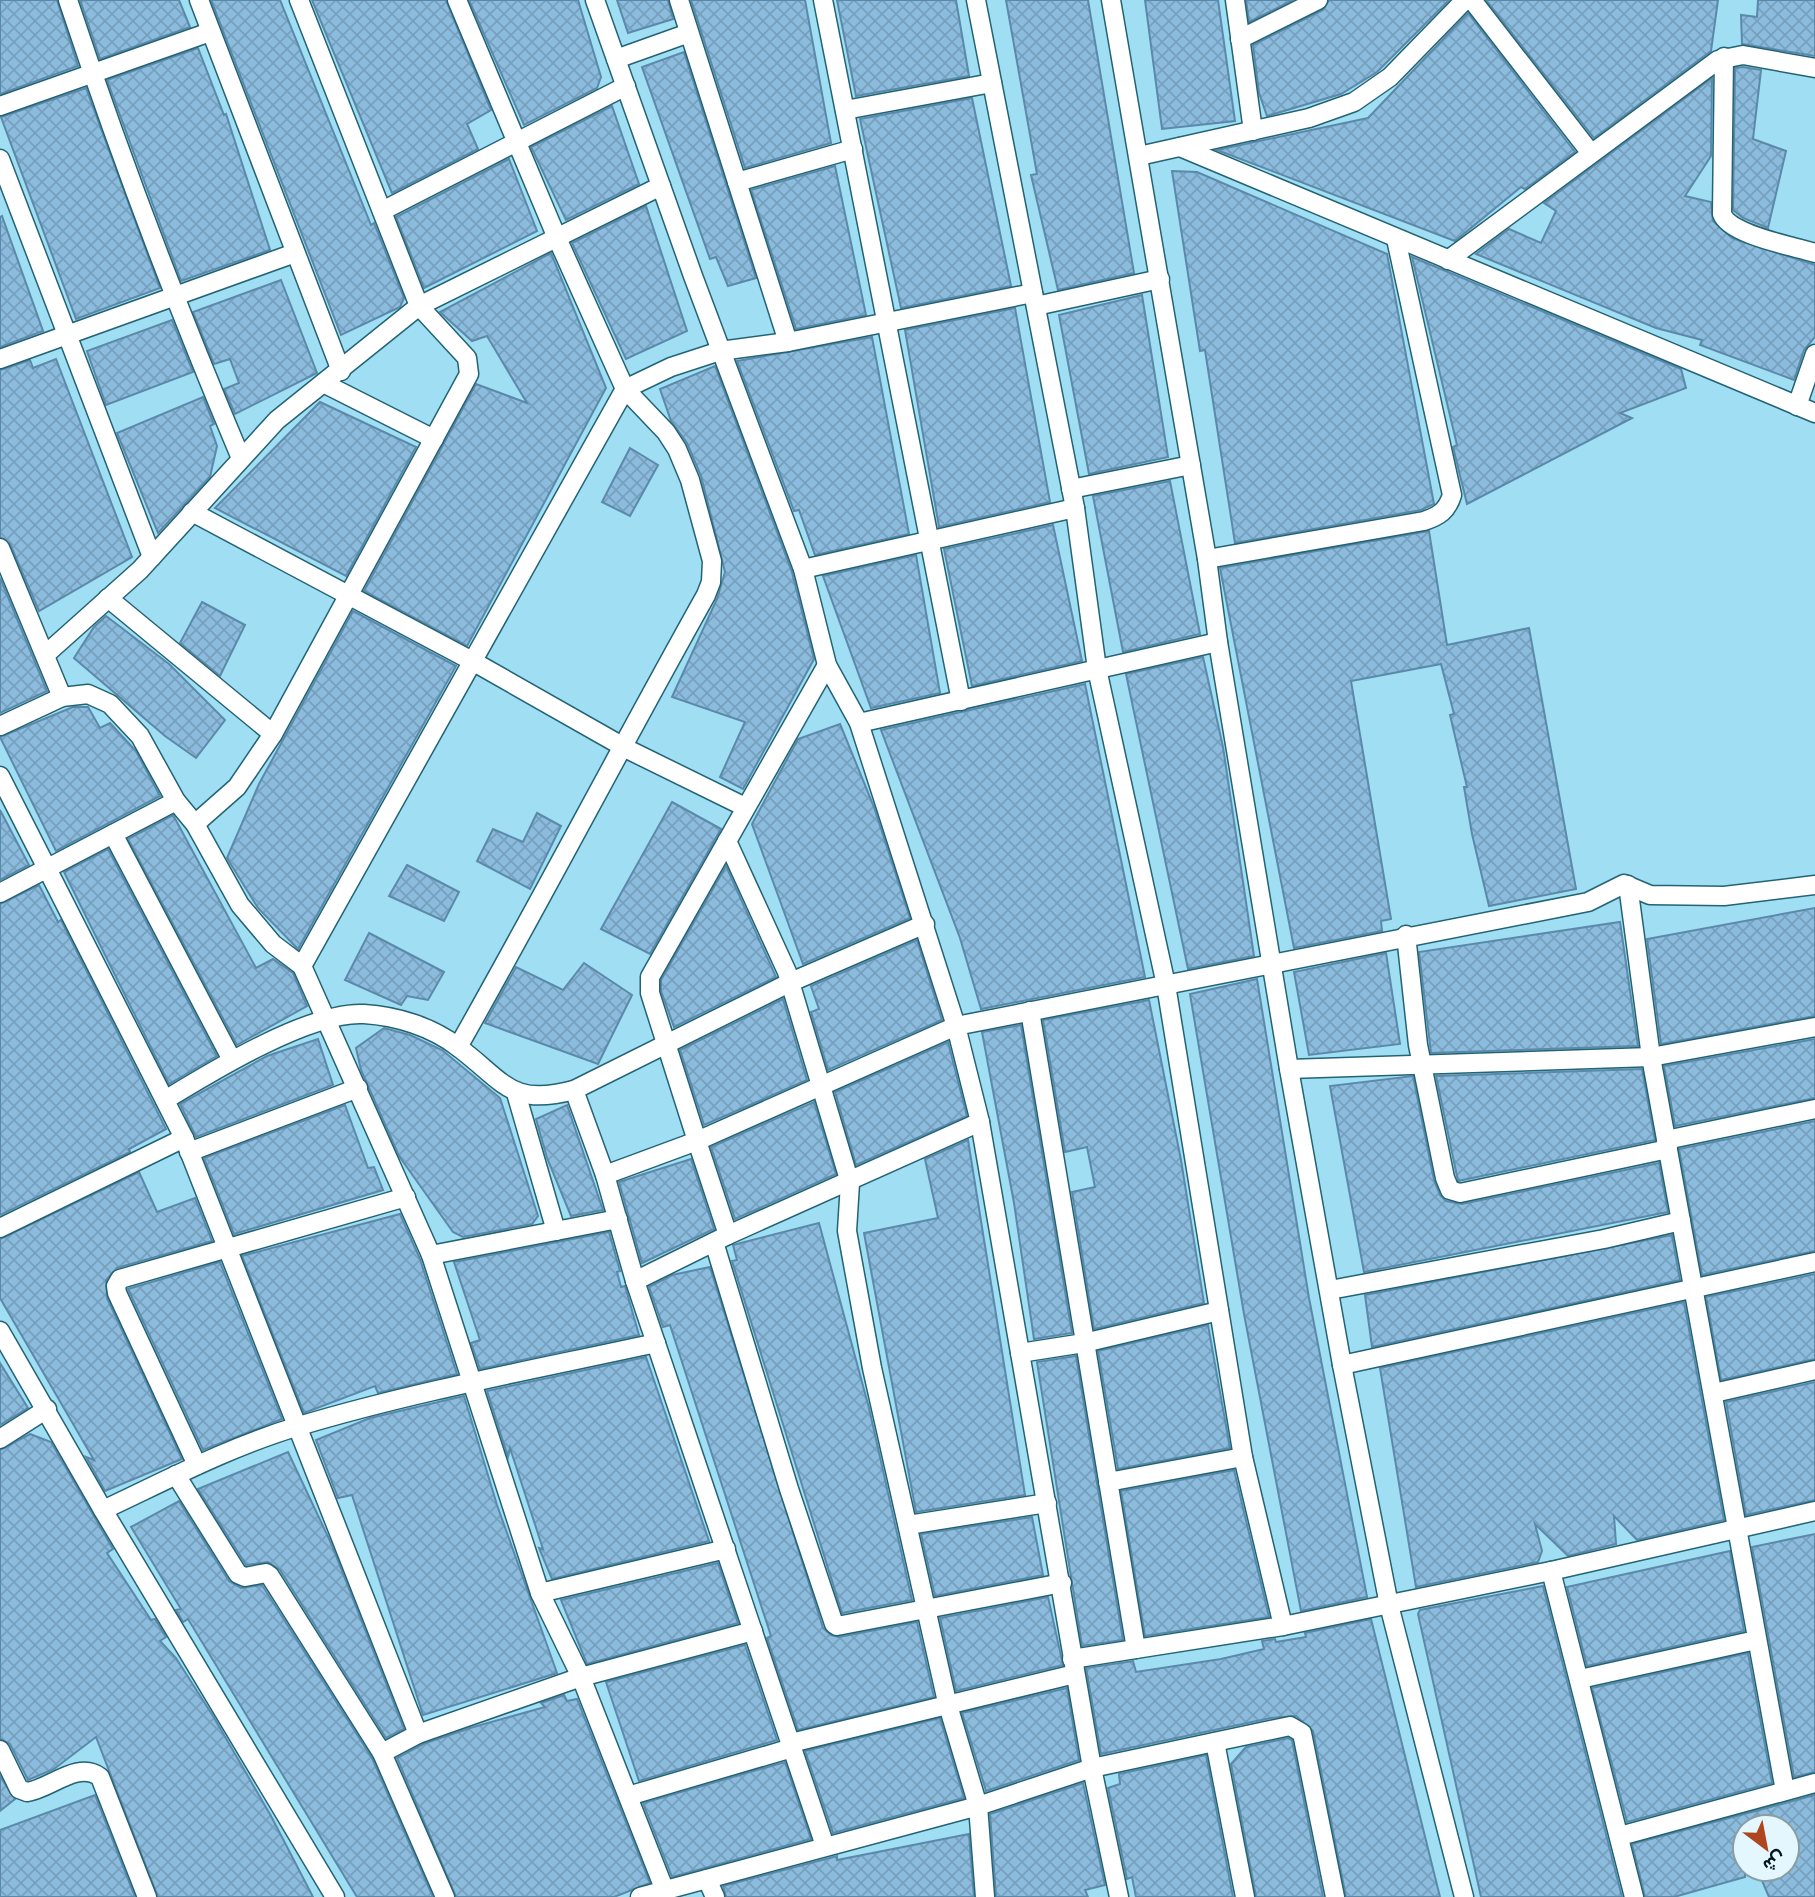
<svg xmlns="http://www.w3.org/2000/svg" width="1815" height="1897" viewBox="0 0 1815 1897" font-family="'Golos Text',Vazirmatn,sans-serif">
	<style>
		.building { fill: url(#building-cross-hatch); stroke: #5b89a9; stroke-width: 2 }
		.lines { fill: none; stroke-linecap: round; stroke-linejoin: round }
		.street-casing { stroke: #226375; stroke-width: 21 }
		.street { stroke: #fff; stroke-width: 18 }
	</style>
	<defs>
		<pattern id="building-cross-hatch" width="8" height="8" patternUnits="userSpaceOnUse" patternTransform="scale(1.75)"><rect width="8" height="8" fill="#8bbbdd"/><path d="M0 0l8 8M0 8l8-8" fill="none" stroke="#76a0bd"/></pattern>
	</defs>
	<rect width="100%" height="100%" fill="#9fdef3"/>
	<!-- building -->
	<g class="building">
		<path d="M0,0h57l21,66 -78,28z"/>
		<path d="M80,0h99l11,27 -90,32z"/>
		<path d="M211,0h69l91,225 3,-2 30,75 -4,9 -59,28z"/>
		<path d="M312,0h134l45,110 -24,14 11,25 -86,44z"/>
		<path d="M469,0h109l23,77 -4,11 -73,37z"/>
		<path d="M617,0h51l5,19 -45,14z"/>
		<path d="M691,0h114l26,143 -86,25z"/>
		<path d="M837,0h119l13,76 -113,20z"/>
		<path d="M1006,0h82l46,273 -76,17 -27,-115 6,-1z"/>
		<path d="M1145,0h73l17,121 -73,8z"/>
		<path d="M1246,0h47l-44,22z"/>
		<path d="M1329,0h120l-72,72 -36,22 -74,22 -8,-23 -6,-48 70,-35z"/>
		<path d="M1486,0h232l-7,51 -117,87z"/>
		<path d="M1758,0h57v56l-73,-12 -1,-29 16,2z"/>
		<path d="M1468,13l107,139 -50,37 -4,-2 -66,54 -238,-91 151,-32z"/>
		<path d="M198,48l26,67 2,-1 44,136 -89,31 -74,-201z"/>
		<path d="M684,52l72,226 -28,8 -12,-29 -6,2 -68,-192z"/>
		<path d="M1743,67l18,3 -8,69 33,12 -18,77 -25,-10 -10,-8 2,-142z"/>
		<path d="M1712,78l-1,78 -26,40 26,6 2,19 19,17 83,27v72l-11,13 -10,30 -94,-35 2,-5 -46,-12 -180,-74 33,-25 32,14 15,-32 -12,-8z"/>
		<path d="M86,88l74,200 -84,31 -75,-202z"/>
		<path d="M972,98l39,188 -110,22 -41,-189z"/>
		<path d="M612,106l27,78 -73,36 -35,-73z"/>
		<path d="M509,159l28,72 -113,57 -28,-71z"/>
		<path d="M835,166l31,149 -70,14 -45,-139z"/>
		<path d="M1172,171l25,1 190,82 47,250 -13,6 -186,33 -30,-193 -5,1z"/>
		<path d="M646,206l41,125 -61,28 -54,-116z"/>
		<path d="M2,216l41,115 -43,16v-130z"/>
		<path d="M551,253l55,135 -139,258 -103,-55 112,-207 51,19 -40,-67 -15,5 -32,-29z"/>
		<path d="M1412,257l269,112 5,19 -66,25 12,5 -165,86 -14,-57 4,-2z"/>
		<path d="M281,280l36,93 -82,41 -11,-25 15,-6 -9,-24 -16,5 -21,-52z"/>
		<path d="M1142,295l26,162 -79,17 -30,-159z"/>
		<path d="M1015,308l35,194 -111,25 -34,-197z"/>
		<path d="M172,320l21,52 -87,33 -19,-54z"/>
		<path d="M872,337l37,197 -94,21 -16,-45 -5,1 -57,-150z"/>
		<path d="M56,359l76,198 -93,54 -29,-67 -10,-7v-167l30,-10 3,8z"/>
		<path d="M715,366l77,206 22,87 -71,130 -23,-12 25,-55 -73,-25 45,-98 8,-27 -24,-96 -14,-33 -16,-22 -11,-32z"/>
		<path d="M203,397l11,27 -4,2 7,20 -7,31 -52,56 -41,-100z"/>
		<path d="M320,402l96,45 -70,129 -131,-68z"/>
		<path d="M630,448l28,17 -28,51 -28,-14z"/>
		<path d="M1170,481l30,153 -77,18 -30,-156z"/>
		<path d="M1053,525l29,136 -110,25 -28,-137z"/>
		<path d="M1429,531l18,114 82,-17 47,261 -87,17 -17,-72 -8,-47h3l-17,-72 4,-1 -13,-50 -90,17 40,238 -10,2 1,10 -88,17 -74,-380z"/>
		<path d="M916,555l24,138 -69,15 -48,-132z"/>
		<path d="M0,578l47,113 -47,22z"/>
		<path d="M202,602l43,23 -25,51 -40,-33z"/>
		<path d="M353,611l103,55 -158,283 -40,-41 -31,-50 32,-74z"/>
		<path d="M106,616l63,48 56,56 -29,38 -31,-22 -91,-78 20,-31z"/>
		<path d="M1203,657l20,90 31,209 -66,13 -62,-295z"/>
		<path d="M1085,684l60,293 -164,32 -21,-71 -79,-208z"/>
		<path d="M73,707h15l12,21 10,-5 26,28 24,45 -104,55 -56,-114z"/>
		<path d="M840,724l34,83 36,111 -107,46 -51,-140 46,-85z"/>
		<path d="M672,802l49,27 -71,125 -49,-25z"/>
		<path d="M0,810l29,55 -29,15z"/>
		<path d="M537,813l24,13 -31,63 -53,-28 16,-32 30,13z"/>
		<path d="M173,815l83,153 17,-9 20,14 14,33 -70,39 -109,-206z"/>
		<path d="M108,849l109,207 -48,28 -105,-212z"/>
		<path d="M407,865l52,27 -15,29 -55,-25z"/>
		<path d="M726,866l50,111 -102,50 -13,-36v-11z"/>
		<path d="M39,885l19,37 3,-2 105,209 -37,20 1,3 -130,63v-311z"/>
		<path d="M1815,908v108l-154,28 -14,-105z"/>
		<path d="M1620,922l18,124 -207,7 -12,-101z"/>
		<path d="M369,933l75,39 -16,28 -21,-4 -6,9 -56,-25z"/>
		<path d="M917,940l25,80 -114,50 -17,-58 8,-3 -8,-23z"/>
		<path d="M1386,953l14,91 -91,11 -15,-83z"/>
		<path d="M584,963l48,32 -34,69 -113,-41 31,-56 47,23z"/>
		<path d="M1257,979l52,319 58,299 -66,14 -57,-297 -54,-320z"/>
		<path d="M783,999l24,81 -103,45 -24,-75z"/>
		<path d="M1149,1000l32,160 23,143 -110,26 -22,-137 23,-5 -8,-40 -22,5 -22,-132z"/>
		<path d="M1021,1025l51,308 -38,6 -20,-136 -32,-171z"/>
		<path d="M384,1028l26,7 32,15 58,48 38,118 -6,8 -69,13 -10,-5 -54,-76 -38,-86 -5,-22z"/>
		<path d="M318,1039l15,46 -137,52 -16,-33 87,-48z"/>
		<path d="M1815,1039v59l-140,28 -11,-60z"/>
		<path d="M948,1042l19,74 -111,49 -21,-73z"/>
		<path d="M1642,1069l13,71 -197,41 -22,-105z"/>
		<path d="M1413,1076l21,104 6,15 6,6 16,3 197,-41 9,49 -304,60 -34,-186z"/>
		<path d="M814,1102l22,72 -101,45 -24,-72z"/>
		<path d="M345,1105l23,63 6,-1 9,23 -149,44 -30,-76z"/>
		<path d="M567,1105l36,105 -32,6 -24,-58 -11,-39z"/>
		<path d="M1815,1121v130l-113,24 -23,-126z"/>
		<path d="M968,1140l57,355 -109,17 -52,-279 74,-15 -13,-59z"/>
		<path d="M691,1159l23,70 -72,34 -23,-81z"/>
		<path d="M139,1172l18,40 38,-14 17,43 -95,27 -11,12 1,18 75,161 -77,32 -19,-34 8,3 -94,-162v-59z"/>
		<path d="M400,1214l20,45 37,115 -79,19 -3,-7 -71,27 -62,-157z"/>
		<path d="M819,1223l50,185 43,192 -70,13 -110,-352 5,-1 -4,-15z"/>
		<path d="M609,1232l11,39 -3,1 4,15 4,-1 14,49 -159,34 -9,-26 9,-3 -26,-78z"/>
		<path d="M1672,1235l8,45 -308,67 -7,-52z"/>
		<path d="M220,1262l62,157 -79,31 -75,-161z"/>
		<path d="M710,1267l113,361 8,7 8,2 78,-15 17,75 -136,33 -31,-92 4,-2 -101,-311 -7,2 -14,-40 23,-12z"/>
		<path d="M1815,1274v85l-94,21 -15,-83z"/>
		<path d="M1684,1302l40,218 -87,20 -23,-24 2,28 -48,12 -33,-32 7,27 -4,11 -122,25 -36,-219z"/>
		<path d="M1208,1325l22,123 -112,21 -20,-118z"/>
		<path d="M1076,1356l47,284 -41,6 -45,-284z"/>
		<path d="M646,1357l63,184 -157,38 -13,-31 4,1 -33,-101 -2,9 -21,-66z"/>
		<path d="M0,1363l28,45 -28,17z"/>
		<path d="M1815,1382v118l-69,15 -20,-113z"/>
		<path d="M464,1396l33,109 60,168 -134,42 -71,-220 -14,3 -22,-58 54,-22z"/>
		<path d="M30,1434l21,8 62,107 -6,4 44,67 4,-1 11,18 -6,4 16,17 37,58 58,100 42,81h-155l-62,-160 -42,32 -26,11 -18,-36 -10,-5v-289z"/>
		<path d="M288,1452l43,91 73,186 -18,9 -106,-168 -12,-8 -22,3 -48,-76z"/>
		<path d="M1234,1470l35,147 -124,19 -24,-145z"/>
		<path d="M179,1501l50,80 12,7 21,-3 110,173 61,139h-76l-169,-278 -5,3 -7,-12 5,-1 -50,-82z"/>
		<path d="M1032,1517l11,58 -108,21 -14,-62z"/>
		<path d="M1815,1534v238l-21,5 -42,-230z"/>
		<path d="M1730,1551l14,80 -157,35 -20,-79z"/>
		<path d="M718,1563l20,60 -151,41 -26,-64z"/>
		<path d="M1543,1586l79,311h-141l-63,-283 2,-4z"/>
		<path d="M1048,1597l15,68 -107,26 -16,-73z"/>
		<path d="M1371,1619l69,278h-94l-33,-166 -17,-15 -25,2 -170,36 -15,-86 47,-7 3,11 85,-13 43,-10 -2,-8 13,-2 1,3 30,-5 -1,-4z"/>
		<path d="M745,1645l32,95 -138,41 -33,-99z"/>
		<path d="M1748,1653l24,130 -145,39 -35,-134z"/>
		<path d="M1067,1688l12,72 -93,31 -24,-78z"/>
		<path d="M564,1695l3,6 10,-2 73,184 -36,14h-158l-59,-139 26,-14 47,-16 75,-21 -4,-4z"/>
		<path d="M940,1718l24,80 -131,35 -28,-82z"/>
		<path d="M1288,1738l4,2 31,157h-67l-25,-133 15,-17z"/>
		<path d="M1206,1755l27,142h-97l-4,-20 -5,2 -19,-91 12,-4 -1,-10z"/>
		<path d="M785,1762l26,77 -139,38 -29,-74z"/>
		<path d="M0,1776l15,23 -15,12z"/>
		<path d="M1083,1783l22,102 -20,5 3,7h-92l-6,-83z"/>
		<path d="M95,1795l40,102h-135v-67z"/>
		<path d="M1815,1795v102h-46l-12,-28h30v-42h-42v50l-71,20h-29l-13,-53z"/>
		<path d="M969,1834l5,63h-248l-3,-11 114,-30v4z"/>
	</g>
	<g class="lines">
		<defs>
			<g id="street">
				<path d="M68,0c51,154 109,307 172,456"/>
				<path d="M199,0l142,371"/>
				<path d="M457,0l100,238 68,151 41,43 11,17 13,31 22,81 -1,21 -5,13c-84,150 -163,302 -248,452"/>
				<path d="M595,0l98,276 110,293 24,96 32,58 97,303 24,96 112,646 -114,38 -338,91"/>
				<path d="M679,0l109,342"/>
				<path d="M823,0l138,701"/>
				<path d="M976,0l99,508 22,161 69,316 77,472 40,169"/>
				<path d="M1111,0l96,559 11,83 71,427 53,296 47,240 75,292"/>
				<path d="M1235,0l18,131"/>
				<path d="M1472,0l118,152"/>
				<path d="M1240,39l78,-39"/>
				<path d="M1724,57l-2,157c8,21 71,32 93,39"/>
				<path d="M616,59l73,-26"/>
				<path d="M0,106l210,-74"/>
				<path d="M845,110l147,-27"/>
				<path d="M1180,147l635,266"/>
				<path d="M1139,156l170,-38 45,-16 36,-25 75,-77"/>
				<path d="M0,159l152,398"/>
				<path d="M737,182l116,-33"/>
				<path d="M382,211l244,-125"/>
				<path d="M1448,260l270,-200 25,-5 72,13"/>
				<path d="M1036,306l124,-27"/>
				<path d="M0,359l295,-106"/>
				<path d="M325,384l109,55"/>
				<path d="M1797,406l18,-52"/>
				<path d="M1071,489l120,-24"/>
				<path d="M192,512l282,150 155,88 116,57"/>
				<path d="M0,548l62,149"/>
				<path d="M1207,559l217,-38c15,-5 23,-10 28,-26l-56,-256"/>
				<path d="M803,569l272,-61"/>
				<path d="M108,598l165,136"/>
				<path d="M45,655l95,-85 137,-150 142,-114 242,-120"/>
				<path d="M859,723l359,-81"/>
				<path d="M0,726l62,-29 26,-3 22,10 30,32 36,65 19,23 45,81 33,39 29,22 129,289 109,338 41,84 172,-46"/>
				<path d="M0,776l184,362 234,596"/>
				<path d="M195,824l42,-37 36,-53 196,-360 -2,-16 -48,-52 -120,-306"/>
				<path d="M113,834l119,226"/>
				<path d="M727,841l60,131 63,211 -3,48 25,137 75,334 31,104 7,91"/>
				<path d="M1628,885l23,172 134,734"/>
				<path d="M0,893l176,-92"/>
				<path d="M1406,935l12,110 27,133 5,12 10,3 208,-44"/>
				<path d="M302,966l323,-577 46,-22 49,-16 68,-9 245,-49"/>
				<path d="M1030,1011l106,638"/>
				<path d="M1289,1069l362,-12 164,-30"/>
				<path d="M574,1090l31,85 30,106 190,565"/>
				<path d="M516,1093l40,138"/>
				<path d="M165,1100c46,-28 145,-89 199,-86 33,2 68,13 94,33 47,35 52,60 116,43l217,-108 134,-58"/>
				<path d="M1666,1140l149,-31"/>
				<path d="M189,1152l169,-64"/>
				<path d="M605,1175l92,-34 -47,-148v-16l177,-312"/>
				<path d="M0,1228l184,-90"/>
				<path d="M728,1235l252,-113"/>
				<path d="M714,1242l75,247 45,135 3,2 225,-43"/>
				<path d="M431,1255l187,-36"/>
				<path d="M635,1281l93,-46 -31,-94 259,-115 632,-124 36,-18 26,11 74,1 91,-11"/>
				<path d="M1330,1290l274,-51 77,-18"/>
				<path d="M0,1331l103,179 232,387"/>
				<path d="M1020,1353l64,-10 135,-32"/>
				<path d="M1342,1365l473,-103"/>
				<path d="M1714,1393l101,-23"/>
				<path d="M0,1439l47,-30"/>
				<path d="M197,1465l-80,-172 -1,-7 4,-7 286,-82"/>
				<path d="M176,1475l62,99 7,3 21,-4 4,3 112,177 63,144"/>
				<path d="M1108,1482l135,-25"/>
				<path d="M103,1510c64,-30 128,-64 196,-84 117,-35 238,-57 357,-83"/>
				<path d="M908,1525l139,-22"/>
				<path d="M1551,1571l83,326"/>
				<path d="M540,1593l186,-44"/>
				<path d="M1072,1659l211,-33 268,-55 264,-60"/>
				<path d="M1580,1679l176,-39"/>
				<path d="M1215,1742l30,155"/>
				<path d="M791,1743l284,-69"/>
				<path d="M0,1750l19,39 8,3c23,-3 51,-32 73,-15l47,120"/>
				<path d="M382,1753l36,-19 163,-57 84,214"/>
				<path d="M628,1796l164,-48"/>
				<path d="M1620,1836l195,-53"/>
				<path d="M707,1879l8,18"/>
				<path d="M1119,1897l-27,-129 198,-42 12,7 33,164"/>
			</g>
		</defs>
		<!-- street casing -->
		<use href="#street" class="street-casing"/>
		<!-- street -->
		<use href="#street" class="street"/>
	</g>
	<!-- north arrow -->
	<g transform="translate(1766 1848) rotate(148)"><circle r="33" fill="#e5f7fe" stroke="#899da4" stroke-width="2"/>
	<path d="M0-5L12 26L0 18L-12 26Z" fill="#ae471f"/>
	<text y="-10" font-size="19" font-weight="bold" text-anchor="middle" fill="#00161d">ش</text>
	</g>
</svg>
